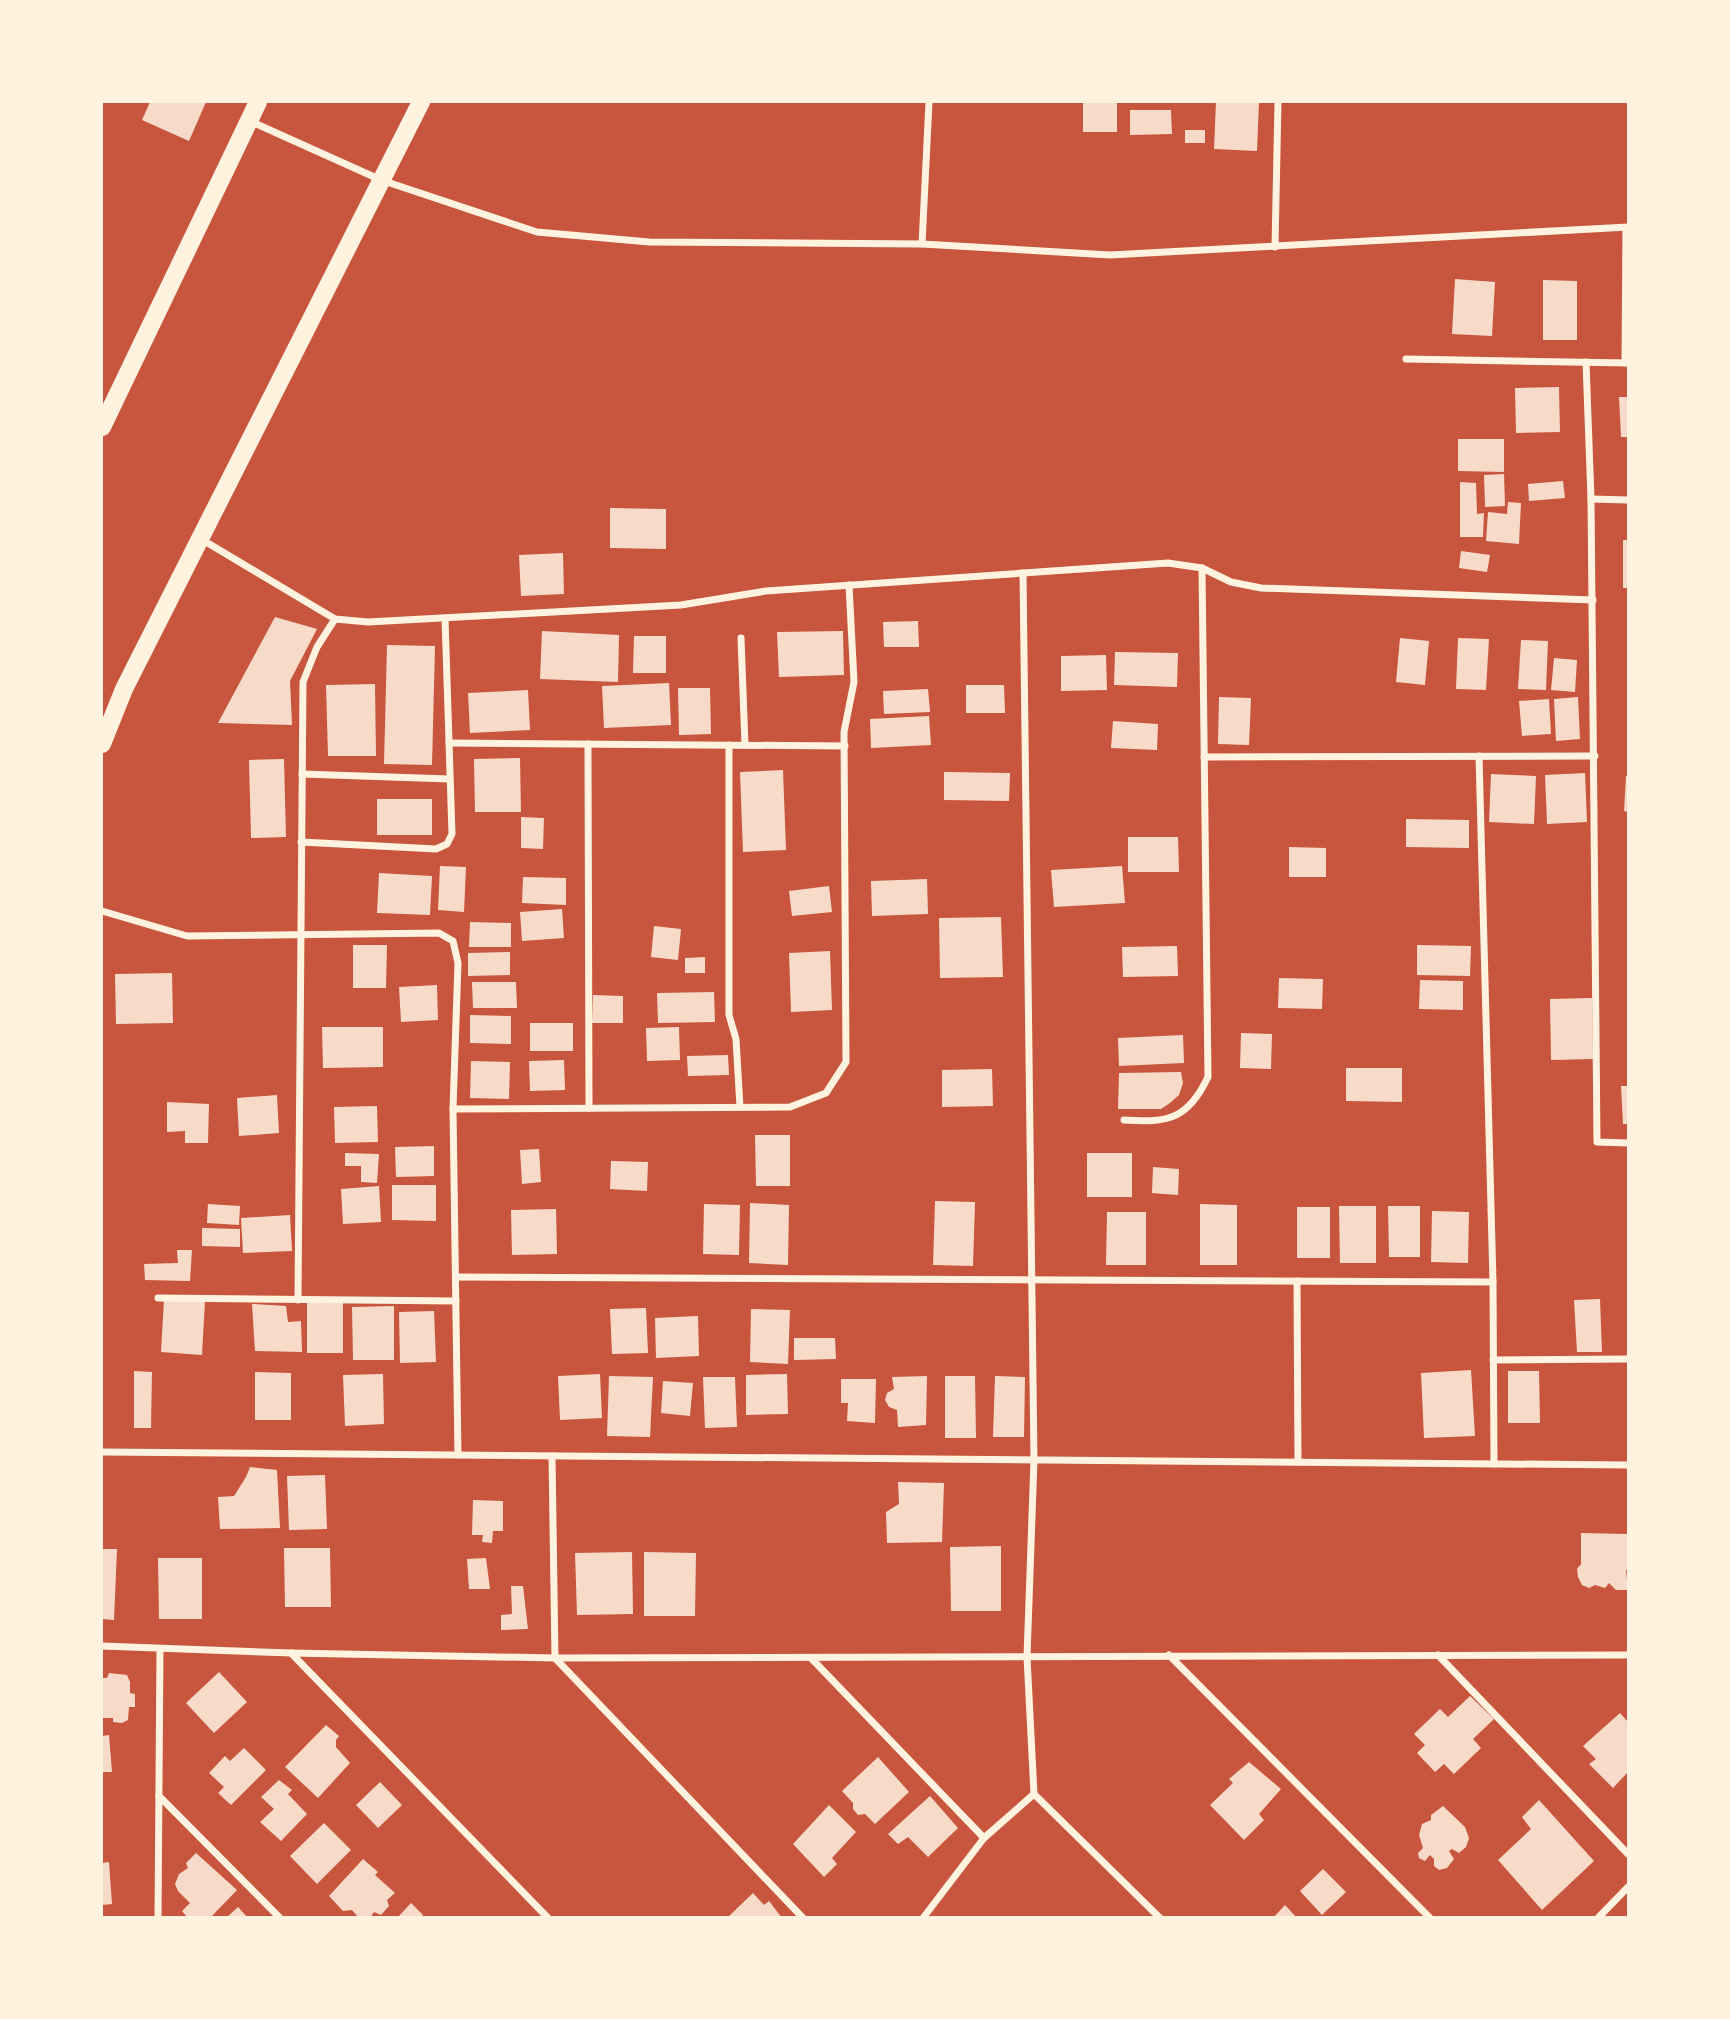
<svg xmlns="http://www.w3.org/2000/svg" width="1730" height="2019" viewBox="0 0 1730 2019" font-family="Roboto,sans-serif">
	<style>
		.building { fill: #f7dbc8 }
		.lines { fill: none; stroke-linecap: round; stroke-linejoin: round }
		.minor { stroke: #fff3e0; stroke-width: 7 }
		.primary { stroke: #fff3e0; stroke-width: 18 }
	</style>
	<rect width="100%" height="100%" fill="#c8553d"/>
	<!-- building -->
	<g class="building">
		<path d="M150,102h56l-17,39 -47,-21z"/>
		<rect x="1083" y="102" width="34" height="30"/>
		<path d="M1216,102h43l-2,49 -43,-2z"/>
		<path d="M1130,110h41l1,24 -42,1z"/>
		<rect x="1185" y="130" width="20" height="13"/>
		<path d="M1455,279l40,3 -3,54 -40,-2z"/>
		<path d="M1543,280l34,1v59h-34z"/>
		<path d="M1559,387l1,45 -44,1 -1,-45z"/>
		<path d="M1619,397h9v40h-7z"/>
		<path d="M1458,439h46v33l-46,-1z"/>
		<path d="M1504,474l1,32 -20,1 -1,-32z"/>
		<path d="M1563,481l2,17 -36,3 -1,-17z"/>
		<path d="M1460,482l16,1 1,31 7,-1 -1,24h-23z"/>
		<path d="M1508,502l13,1 -2,41 -33,-3 2,-29 19,2z"/>
		<path d="M610,508l56,1v40l-56,-1z"/>
		<rect x="1623" y="540" width="5" height="48"/>
		<path d="M1461,551l29,4 -3,17 -28,-4z"/>
		<path d="M563,553l1,41 -43,2 -2,-41z"/>
		<path d="M275,617l42,12 -27,52 2,44 -74,-2z"/>
		<path d="M918,621l1,26h-35l-1,-25z"/>
		<path d="M542,631l77,4 -1,47 -78,-3z"/>
		<path d="M843,631l1,44 -65,2 -2,-45z"/>
		<path d="M634,636h32v37h-33z"/>
		<path d="M1400,638l29,3 -4,44 -29,-3z"/>
		<path d="M1458,638l31,1 -3,51 -30,-1z"/>
		<path d="M1521,640l27,1 -2,49 -28,-1z"/>
		<path d="M387,645l48,1 -3,119 -48,-1z"/>
		<path d="M1115,652l63,1 -1,34 -63,-2z"/>
		<path d="M1106,655l1,35 -46,1v-35z"/>
		<path d="M1554,658l23,2 -2,32 -24,-2z"/>
		<path d="M669,683l2,42 -67,3 -2,-42z"/>
		<path d="M375,684l1,72h-48l-2,-71z"/>
		<path d="M966,685h38l1,28h-39z"/>
		<path d="M678,688h32l1,46 -32,1z"/>
		<path d="M928,689l2,23 -46,2 -1,-23z"/>
		<path d="M528,690l2,40 -60,3 -2,-40z"/>
		<path d="M1219,697l32,1 -2,47 -31,-1z"/>
		<path d="M1578,697l2,42 -24,2 -2,-42z"/>
		<path d="M1549,699l2,35 -29,2 -3,-35z"/>
		<path d="M929,716l2,29 -60,3 -1,-29z"/>
		<path d="M1113,721l45,3 -1,26 -46,-2z"/>
		<path d="M520,758l1,54h-46l-1,-53z"/>
		<path d="M284,759l2,78 -35,1 -2,-78z"/>
		<path d="M783,770l3,80 -43,2 -3,-80z"/>
		<path d="M944,772l66,1 -1,28 -65,-1z"/>
		<path d="M1585,773l2,49 -40,2 -2,-49z"/>
		<path d="M1491,774l45,2 -2,48 -45,-2z"/>
		<path d="M1626,776h2v36l-4,-1z"/>
		<rect x="377" y="799" width="55" height="36"/>
		<path d="M521,817l23,1 -1,31 -22,-1z"/>
		<path d="M1406,819l63,1v28l-63,-1z"/>
		<path d="M1128,837h50l1,35h-51z"/>
		<path d="M1289,847l37,1v29h-37z"/>
		<path d="M440,866l26,1 -2,45 -26,-2z"/>
		<path d="M1122,866l3,37 -71,4 -3,-37z"/>
		<path d="M379,873l53,3 -2,39 -53,-2z"/>
		<path d="M523,877l43,1v27l-44,-2z"/>
		<path d="M927,879l1,35 -56,2 -1,-35z"/>
		<path d="M829,886l3,26 -40,4 -3,-25z"/>
		<path d="M562,909l2,29 -42,3 -2,-29z"/>
		<path d="M1001,917l2,60 -63,1 -1,-60z"/>
		<path d="M470,922l41,1v24h-42z"/>
		<path d="M654,926l27,3 -3,31 -27,-3z"/>
		<path d="M353,945h34l-1,43h-33z"/>
		<path d="M1417,945l54,1 -1,30 -53,-1z"/>
		<path d="M1177,946l1,30 -55,1 -1,-30z"/>
		<path d="M830,951l2,59 -41,2 -2,-59z"/>
		<path d="M510,952v23l-42,1v-23z"/>
		<path d="M705,957v16h-20v-15z"/>
		<path d="M172,973l1,50 -57,1 -1,-50z"/>
		<path d="M1279,978l44,1 -1,30 -44,-1z"/>
		<path d="M1420,980l43,1v29l-44,-1z"/>
		<path d="M472,982h44l1,26h-44z"/>
		<path d="M437,985l1,35 -37,2 -2,-35z"/>
		<path d="M714,992l1,30 -57,1 -1,-30z"/>
		<path d="M593,995l30,1v27h-31z"/>
		<path d="M1592,998l1,61 -42,1 -1,-61z"/>
		<path d="M470,1015l41,1v28l-41,-1z"/>
		<rect x="530" y="1023" width="43" height="28"/>
		<path d="M322,1027h61v40l-60,1z"/>
		<path d="M679,1027l1,33 -33,1 -1,-33z"/>
		<path d="M1241,1033l31,1 -1,35 -31,-1z"/>
		<path d="M1183,1035l1,28 -65,3 -1,-28z"/>
		<path d="M728,1055l1,20 -41,1 -1,-20z"/>
		<path d="M564,1060l1,30 -35,1 -1,-30z"/>
		<path d="M471,1061l39,1 -1,37 -39,-1z"/>
		<path d="M1346,1068h56v34l-56,-1z"/>
		<path d="M992,1069l1,37 -51,1v-37z"/>
		<path d="M1181,1072l2,11 -4,12 -9,8 -9,6h-43l1,-36z"/>
		<path d="M1621,1086h7v38h-5z"/>
		<path d="M277,1095l2,38 -40,3 -2,-38z"/>
		<path d="M167,1102l42,2 -1,39h-23v-12l-18,1z"/>
		<path d="M377,1106l1,36 -43,1 -1,-36z"/>
		<path d="M755,1135h35v51h-34z"/>
		<path d="M434,1146v30l-38,1 -1,-30z"/>
		<path d="M539,1149l2,33 -19,2 -2,-34z"/>
		<path d="M345,1153l34,1 -2,29 -16,-1v-16h-16z"/>
		<rect x="1087" y="1153" width="45" height="44"/>
		<path d="M611,1161l37,1 -1,29 -37,-2z"/>
		<path d="M1153,1167l26,2 -1,26 -26,-2z"/>
		<path d="M392,1185h44v36l-44,-1z"/>
		<path d="M379,1186l2,36 -38,2 -2,-35z"/>
		<path d="M935,1201l40,1 -2,64 -40,-1z"/>
		<path d="M750,1203l39,2 -1,60 -39,-2z"/>
		<path d="M208,1204l32,2 -1,19 -32,-2z"/>
		<path d="M704,1204l36,1 -1,50 -36,-1z"/>
		<path d="M1200,1204l37,1v60h-37z"/>
		<path d="M1339,1206h37v57h-36z"/>
		<path d="M1388,1206h32v51h-31z"/>
		<rect x="1297" y="1207" width="33" height="51"/>
		<path d="M556,1209l1,45 -45,1 -1,-45z"/>
		<path d="M1432,1211l37,1 -1,51 -37,-1z"/>
		<path d="M1107,1212h39v53h-40z"/>
		<path d="M290,1215l2,36 -49,2 -2,-35z"/>
		<path d="M202,1228l38,1v18l-38,-1z"/>
		<path d="M177,1250h15l-2,31 -45,-1 -1,-16 34,-1z"/>
		<path d="M164,1299l41,2 -3,54 -41,-3z"/>
		<path d="M1600,1299l2,53h-25l-3,-52z"/>
		<rect x="307" y="1302" width="36" height="51"/>
		<path d="M252,1304l34,2 2,16 13,-1 1,31 -47,-1z"/>
		<path d="M394,1306v54h-41l-1,-53z"/>
		<path d="M646,1308l2,45 -36,1 -2,-45z"/>
		<path d="M751,1309l39,1 -2,54 -38,-2z"/>
		<path d="M434,1311l2,51 -36,1 -1,-51z"/>
		<path d="M698,1316l1,40 -43,2 -1,-40z"/>
		<path d="M794,1338h41l1,21 -42,1z"/>
		<path d="M1471,1370l4,66 -51,2 -3,-65z"/>
		<path d="M134,1371l18,1 -1,56h-17z"/>
		<path d="M1508,1371h31l1,52h-32z"/>
		<path d="M255,1372l36,1v47h-36z"/>
		<path d="M383,1374l1,50 -39,2 -2,-51z"/>
		<path d="M600,1374l2,44 -42,2 -2,-44z"/>
		<path d="M787,1374l1,40 -42,1v-40z"/>
		<path d="M609,1376l44,1 -3,60 -43,-1z"/>
		<path d="M927,1376l-1,49 -28,2 -1,-17 -8,-3 -4,-7 2,-7 7,-4 -2,-12z"/>
		<path d="M945,1376h30l1,62h-31z"/>
		<path d="M995,1376l30,1 -1,60h-31z"/>
		<path d="M703,1377h32l2,50 -32,1z"/>
		<path d="M841,1379h35l-1,44 -28,-2 1,-18h-7z"/>
		<path d="M663,1381l30,2 -3,33 -29,-3z"/>
		<path d="M250,1467l27,3 3,58 -60,1 -2,-32 16,-1 12,-19z"/>
		<path d="M325,1475l2,54 -38,1 -2,-54z"/>
		<path d="M898,1482l46,1 -2,59 -55,1 -1,-31 13,-8z"/>
		<path d="M473,1500l30,1v30h-10l-1,12 -10,-1 1,-7h-11z"/>
		<path d="M1581,1533l47,1v36h-2l2,20h-12l-7,-7 -4,5 -10,-3 -6,3 -7,-3 -4,-8 -1,-8 4,-5z"/>
		<path d="M1001,1546v65h-50l-1,-64z"/>
		<path d="M284,1548h46l1,59h-46z"/>
		<path d="M102,1549h15l-3,71 -12,-1z"/>
		<path d="M632,1552l1,62 -56,1 -2,-62z"/>
		<path d="M644,1552l52,1 -1,63h-51z"/>
		<path d="M158,1558h44v61h-43z"/>
		<path d="M486,1558l4,31h-21l-2,-30z"/>
		<path d="M511,1586h12l5,43 -27,1v-15l11,-1z"/>
		<path d="M219,1672l28,30 -33,31 -28,-30z"/>
		<path d="M109,1673l18,2 3,7v11l5,1v13h-6l-1,13 -6,3 -9,-1v-4h-11v-40h5z"/>
		<path d="M1470,1696l24,23 -21,20 8,9 -27,26 -10,-10 -9,8 -18,-19 8,-8 -11,-11 26,-25 8,8z"/>
		<path d="M1620,1713l8,9v50l-15,16 -24,-24 7,-5 -13,-13z"/>
		<path d="M326,1725l13,11 -3,4v7l14,16 -32,35 -33,-31z"/>
		<path d="M109,1735l3,37h-10v-36z"/>
		<path d="M244,1748l22,22 -35,35 -13,-12 6,-6 -15,-14 16,-17 5,5z"/>
		<path d="M878,1757l31,35 -34,32 -10,-10 -7,1 -5,-6v-6l-11,-12z"/>
		<path d="M1249,1762l32,27 -22,25 5,6 -20,20 -34,-35 23,-22 -4,-4z"/>
		<path d="M279,1780l13,10 -4,4 19,20 -26,27 -21,-19 14,-13 -13,-12z"/>
		<path d="M380,1782l22,23 -24,23 -22,-23z"/>
		<path d="M930,1796l28,32 -30,29 -20,-20 -10,7 -10,-10z"/>
		<path d="M1539,1800l55,61 -52,49 -44,-50 33,-31 -9,-12z"/>
		<path d="M829,1805l27,27 -24,26 5,6 -13,13 -31,-33z"/>
		<path d="M1443,1806l22,21 4,11 -3,9 -7,6 -7,-4 -3,2 5,8 -7,9 -8,2 -5,-4v-7l-4,-4 -5,6 -6,-3 -1,-5 5,-5 -4,-13 3,-11 9,-4v-5z"/>
		<path d="M324,1823l27,27 -34,34 -27,-28z"/>
		<path d="M196,1853l41,37 -27,28h-22l-6,-7 8,-8 -12,-12 -3,-7 4,-10 9,-6 -2,-5z"/>
		<path d="M363,1859l15,13 -3,3 20,18 -8,7 2,6 -8,9 -7,-3 -4,6h-11l-7,-8 -9,1 -14,-15z"/>
		<path d="M109,1862l3,42 -10,1v-42z"/>
		<path d="M1323,1869l23,23 -24,23 -22,-24z"/>
		<path d="M753,1893l11,12 5,-4 13,17h-55z"/>
		<path d="M411,1903l12,12 -3,3h-23z"/>
		<path d="M1285,1905l12,13h-24z"/>
		<path d="M238,1907l10,11h-22z"/>
	</g>
	<g class="lines">
		<!-- minor -->
		<g class="minor">
			<path d="M250,121l131,59 156,52 112,10 273,2 188,11 518,-28"/>
			<path d="M922,244l7,-142"/>
			<path d="M1275,247l3,-145"/>
			<path d="M1406,359l222,4"/>
			<path d="M1586,362l5,137 6,643 31,1"/>
			<path d="M1625,363l1,-135"/>
			<path d="M1591,499l37,1"/>
			<path d="M201,539l134,80 33,3 313,-17 85,-14 402,-28 34,5 29,14 30,6 332,12"/>
			<path d="M1023,573l11,887 -7,197 7,137 126,124"/>
			<path d="M741,638l4,107"/>
			<path d="M449,743l396,3"/>
			<path d="M588,744l1,364"/>
			<path d="M729,745v270l7,24 4,68"/>
			<path d="M1479,756l14,526 1,182"/>
			<path d="M1204,757l391,-1"/>
			<path d="M302,774l147,5"/>
			<path d="M301,842l135,7 11,-5 5,-10 -7,-216"/>
			<path d="M102,911l85,25 252,-3 14,8 5,22 -5,146 5,346"/>
			<path d="M453,1109l337,-2 36,-14 20,-31 -2,-330 10,-50 -5,-97"/>
			<path d="M1124,1120c45,3 64,-1 84,-43l-6,-509"/>
			<path d="M456,1277l1037,5"/>
			<path d="M1297,1281l1,181"/>
			<path d="M158,1298l298,3"/>
			<path d="M298,1300l5,-618 14,-35 18,-28"/>
			<path d="M1493,1360l135,-1"/>
			<path d="M102,1452l1526,13"/>
			<path d="M552,1456l3,202 248,260"/>
			<path d="M102,1646l189,7 264,5 1073,-3"/>
			<path d="M291,1653l257,265"/>
			<path d="M1169,1655l261,263"/>
			<path d="M1438,1655l190,199"/>
			<path d="M811,1658l173,180"/>
			<path d="M159,1796l121,122"/>
			<path d="M158,1918l2,-269"/>
			<path d="M923,1918l61,-80 50,-44"/>
			<path d="M1598,1918l30,-31"/>
		</g>
		<!-- primary -->
		<g class="primary">
			<path d="M102,427l156,-325"/>
			<path d="M102,744l22,-55 297,-587"/>
		</g>
	</g>
	<!-- border -->
	<rect width="1730" height="2019" fill="none" stroke="#fff3e0" stroke-width="206"/>
</svg>
